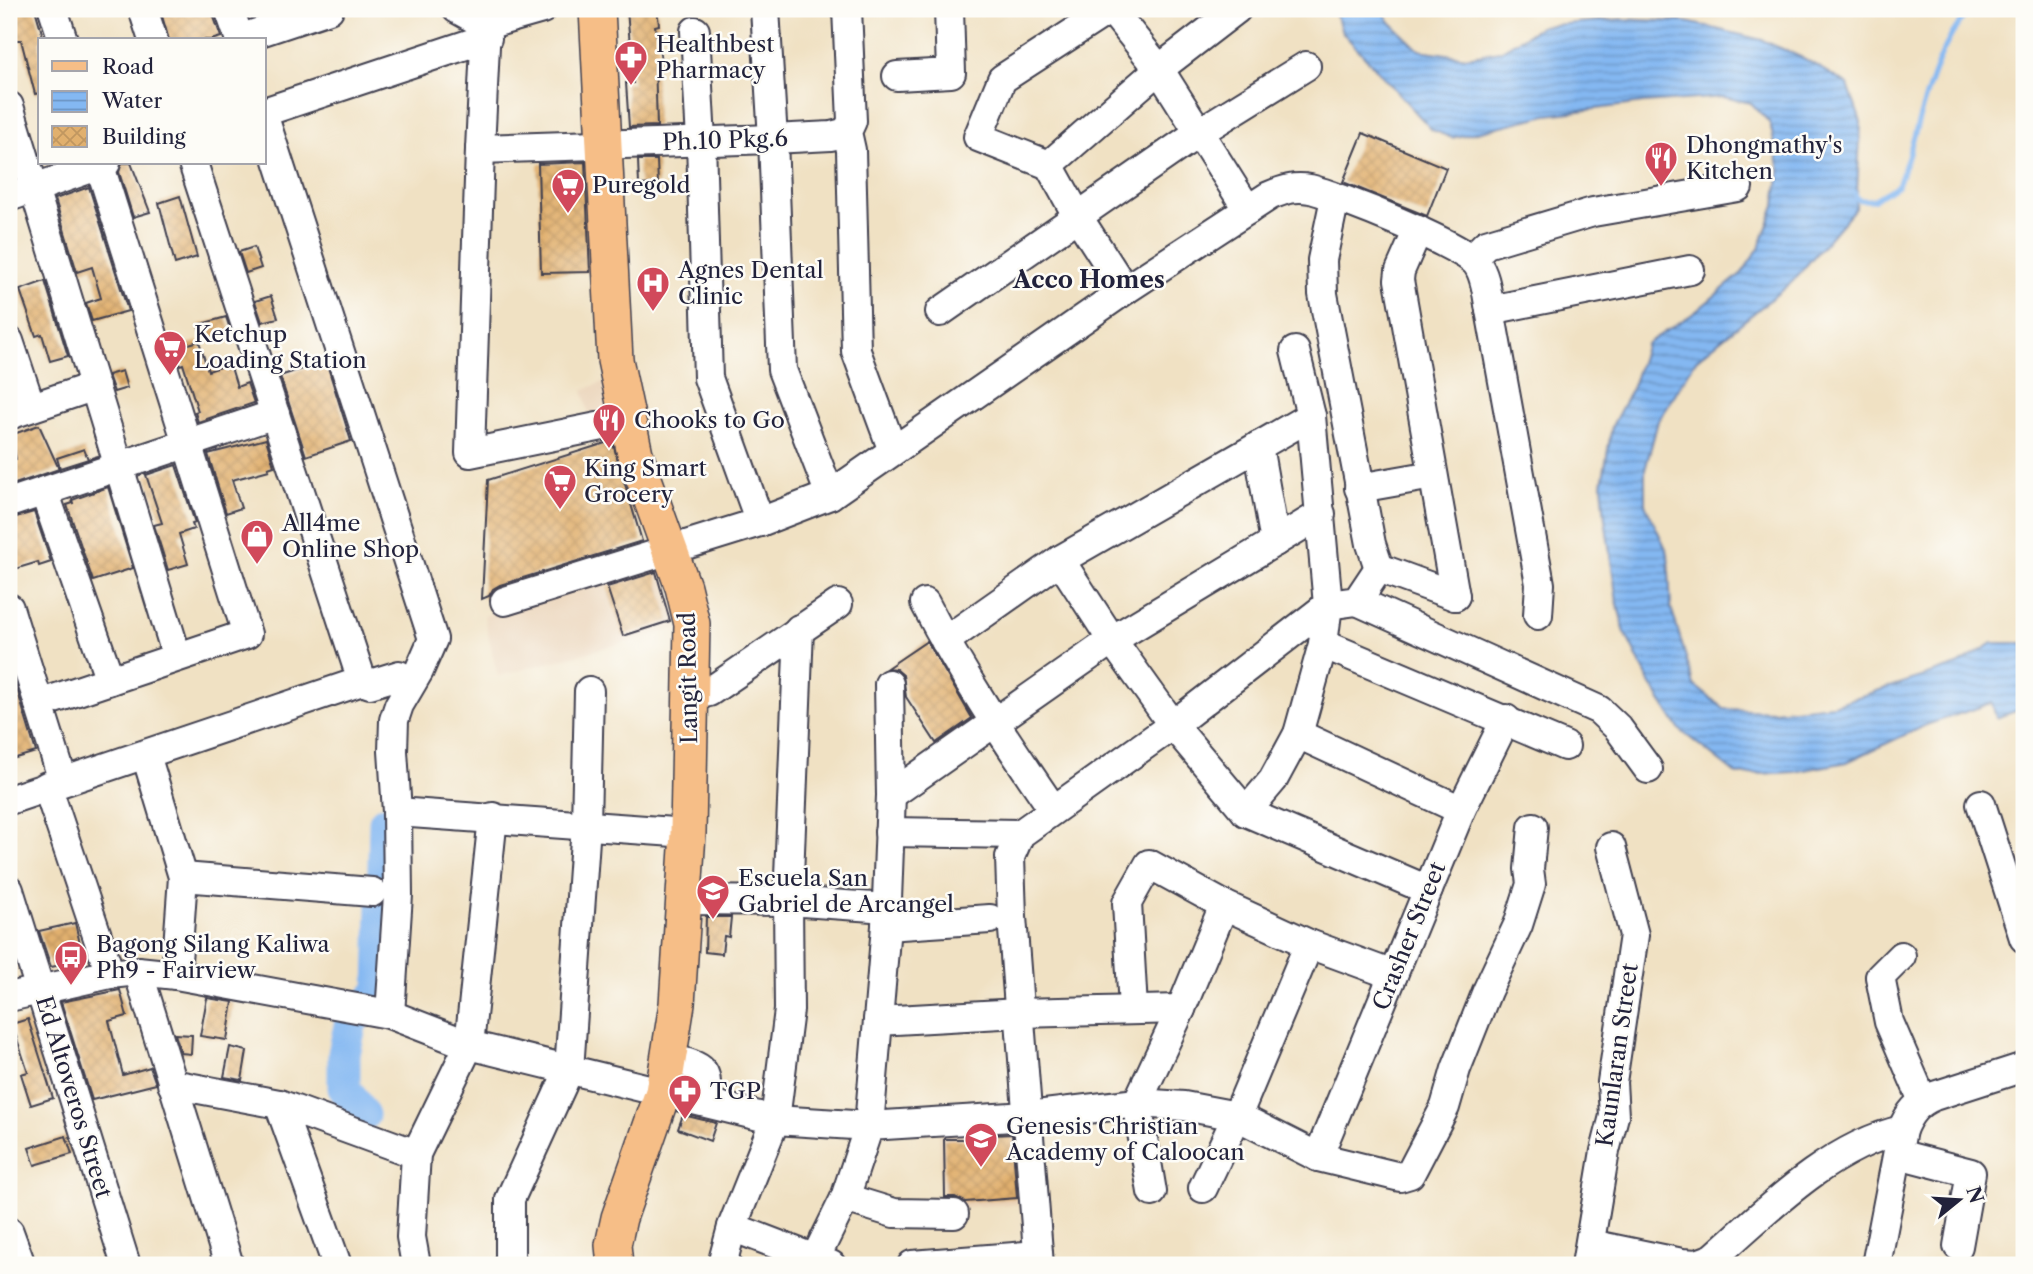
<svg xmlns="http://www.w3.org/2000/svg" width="2033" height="1274" viewBox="0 0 2033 1274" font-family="'Libre Caslon Text',serif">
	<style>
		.built { fill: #ead3b8 }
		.water { fill: url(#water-rules); stroke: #536d96; stroke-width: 2 }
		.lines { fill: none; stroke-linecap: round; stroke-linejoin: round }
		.stream { stroke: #84b8f2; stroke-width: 5 }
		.river { stroke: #84b8f2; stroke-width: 33 }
		.building { fill: url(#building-cross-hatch) }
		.minor-casing { stroke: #413f4f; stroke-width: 32 }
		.major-casing { stroke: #413f4f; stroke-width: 38 }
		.minor { stroke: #fff; stroke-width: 28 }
		.major { stroke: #f6be87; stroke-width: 35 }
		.labels { text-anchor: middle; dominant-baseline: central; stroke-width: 5; stroke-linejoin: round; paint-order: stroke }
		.poi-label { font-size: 23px; fill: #22223b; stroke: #fdfcf7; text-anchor: start }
		.street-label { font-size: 23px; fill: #22223b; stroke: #fdfcf7 }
		.neighbourhood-label { font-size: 24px; font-weight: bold; fill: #22223b; stroke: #fdfcf7 }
	</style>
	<defs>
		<pattern id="water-rules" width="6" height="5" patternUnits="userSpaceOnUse" patternTransform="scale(1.75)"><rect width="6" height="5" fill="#84b8f2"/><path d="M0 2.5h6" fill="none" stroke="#6c95c5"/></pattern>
		<pattern id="building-cross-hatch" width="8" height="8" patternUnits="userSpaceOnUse" patternTransform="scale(1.75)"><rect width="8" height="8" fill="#e1b06e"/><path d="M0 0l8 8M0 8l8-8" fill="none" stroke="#c19760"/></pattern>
	</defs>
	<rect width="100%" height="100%" fill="#fdfcf7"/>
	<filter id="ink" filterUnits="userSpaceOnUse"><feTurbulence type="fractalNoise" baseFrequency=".0143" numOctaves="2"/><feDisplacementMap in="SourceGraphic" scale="14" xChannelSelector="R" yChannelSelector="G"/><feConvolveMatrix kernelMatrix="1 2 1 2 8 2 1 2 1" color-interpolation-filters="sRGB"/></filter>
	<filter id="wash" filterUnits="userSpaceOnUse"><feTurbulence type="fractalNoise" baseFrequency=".00686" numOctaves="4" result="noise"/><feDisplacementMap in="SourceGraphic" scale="28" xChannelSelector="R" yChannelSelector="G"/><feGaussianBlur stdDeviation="1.57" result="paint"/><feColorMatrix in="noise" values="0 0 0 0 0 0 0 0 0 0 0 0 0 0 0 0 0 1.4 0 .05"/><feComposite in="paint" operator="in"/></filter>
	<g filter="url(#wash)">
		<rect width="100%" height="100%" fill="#f0e1c3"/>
		<!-- built -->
		<g class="built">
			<path d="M609,380l9,37 -27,6 -8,-33z"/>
			<path d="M657,558l22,70 -181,48 -14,-60z"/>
			<path d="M1011,1126l10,7v71l-79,4 -3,-74z"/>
		</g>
		<!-- water -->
		<path class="water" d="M1334,9h48l8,13 29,28 48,7 33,-6 42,-25 80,-7 65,3 75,18 43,19 43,26 13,37 -5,85 -63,74 -97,79 -38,61 -13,49v34l23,49 3,54 23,78 30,24 50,2 59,-6 125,-40 35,-22h31v65l-28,10 -4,-15 -66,22 -79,37 -53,10 -57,3 -58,-46 -29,-46 -25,-50 -8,-31 -12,-83 -3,-35 10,-58 19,-36 15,-46 48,-31 48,-40 17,-25 16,-43 5,-35 -10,-47 -19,-20 -28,-6 -80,6 -96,12 -95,23 -20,-8 -90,-98z"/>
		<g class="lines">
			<!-- stream -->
			<path class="stream" d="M1854,191l4,9h15l25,-15c23,-59 30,-127 72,-176"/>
			<!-- river -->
			<path class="river" d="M363,1115l-19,-27v-34l7,-33 30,-30 4,-169"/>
		</g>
		<g id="blocks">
			<!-- building -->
			<g class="building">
				<path d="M9,9h26l9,31h-4v53l-5,1 -14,-54h-12z"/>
				<path d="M160,9h51l10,28 -10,3h-42z"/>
				<path d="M627,9h30l2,16 -4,1 6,34 -6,1 2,65 -28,1 -3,-44h7l-7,-37 4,-1z"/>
				<path d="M1363,133l83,35 -19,48 -84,-34z"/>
				<path d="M638,160h19l1,24 -19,1z"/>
				<path d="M585,162l5,110 -49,1 -3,-109z"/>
				<path d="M122,163h9l19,49 -17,5 -14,-45z"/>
				<path d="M89,187l39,124 -36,10 -6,-18 15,-5 -9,-31 -15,5 -22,-73z"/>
				<path d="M180,196l17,61 -22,7 -16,-61z"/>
				<path d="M254,247l7,21 -15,5 -7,-21z"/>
				<path d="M45,281l23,75 -18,5 -8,-27 -6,2 -16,-46z"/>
				<path d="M271,296l7,22 -16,4 -7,-21z"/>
				<path d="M226,317l5,15 -28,8 -5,-15z"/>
				<path d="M199,341l9,30 22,-7 7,23 10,-4 7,20 -56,19 -3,-10 3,-1 -15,-47 -3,1 -5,-17z"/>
				<path d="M326,361l25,80 -45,15 -26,-80z"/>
				<path d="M122,371l5,17 -13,4 -6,-17z"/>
				<path d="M39,425l20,44 -50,17v-24l7,-3 -5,-24z"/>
				<path d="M266,439l8,27 -6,2 1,2 -37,10 9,28 -15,5 -18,-59z"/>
				<path d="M612,441l30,100 -142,44 -7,4 -4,7 -7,3 6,-119z"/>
				<path d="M84,449l4,10 10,-3 -38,12 -3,-10z"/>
				<path d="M176,465l19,58 -3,1 2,5 -15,5 9,30 -20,6 -14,-45 8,-2 -16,-48z"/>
				<path d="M108,487l25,81 -40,13 -26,-76 6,-2 -1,-3z"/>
				<path d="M34,512l17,50 -12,4 -1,-4 -23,7 -2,-7 -4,2v-45z"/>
				<path d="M656,572l14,49 -47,15 -16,-49z"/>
				<path d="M927,641l45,77 -36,25 -30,-46 -3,-22 -7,-6 -9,-1z"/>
				<path d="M9,663l27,89 -27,8z"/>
				<path d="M706,917h25l-2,20 -5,-1 -2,18 -17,-2z"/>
				<path d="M75,923l9,37 -33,7 -12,-36z"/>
				<path d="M120,990l7,26 -18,5 14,54 27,-8 6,17 -64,16 -31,-98z"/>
				<path d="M207,998l26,4 -6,38 -27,-4z"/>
				<path d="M28,1019l25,79 -22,7 -10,-31 7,-2 -16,-48z"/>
				<path d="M175,1034l17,1 -1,19 -10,-1z"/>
				<path d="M230,1047l17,4 -5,29 -18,-3z"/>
				<path d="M683,1115l33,8 -6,18 -32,-12z"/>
				<path d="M1012,1134l5,64 -52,4 -10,-5h-10l-1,-58h30v-3z"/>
				<path d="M66,1136l6,18 -37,11 -6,-17z"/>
			</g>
		</g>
	</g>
	<g filter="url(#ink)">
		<use href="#blocks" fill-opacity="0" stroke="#413f4f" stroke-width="2"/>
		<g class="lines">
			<defs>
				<g id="minor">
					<path d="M53,9l10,31"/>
					<path d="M143,9l10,31"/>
					<path d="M229,9l11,31"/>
					<path d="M457,9l29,16 56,-16"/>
					<path d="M765,9l8,130 9,231 48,125"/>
					<path d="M847,9l5,112 -5,11 4,18 5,201 37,100"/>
					<path d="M1110,9l-108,70 -24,58 71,28 29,52 47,73"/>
					<path d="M1111,9l48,60 89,141"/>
					<path d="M486,25l-6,124 -10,304 157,-32"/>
					<path d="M695,31l6,110 7,237 52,144"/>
					<path d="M248,36l81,-27"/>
					<path d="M897,76l54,-3 -2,-64"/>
					<path d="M9,106l168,551"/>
					<path d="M264,112l223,-74"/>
					<path d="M264,117l169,522 -14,32 -20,34 -5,15 -1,31 4,61 1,83 -8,119"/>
					<path d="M480,149l293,-10 58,-3 16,-4"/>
					<path d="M193,163l169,518"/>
					<path d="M1049,165l110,-96 78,-60"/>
					<path d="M9,197l97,-34"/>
					<path d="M1335,198l-13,62 1,34 48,250 8,24 76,28"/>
					<path d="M1418,230l-18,41 -1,9 56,316"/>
					<path d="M1472,258l14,-14 107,-32 145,-25"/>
					<path d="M1490,310l200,-40"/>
					<path d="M940,312l258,-179 108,-67"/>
					<path d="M9,341l22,66"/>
					<path d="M9,415l86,-29"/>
					<path d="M1258,446l17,96"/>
					<path d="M1359,488l74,-13"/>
					<path d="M44,491l66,189"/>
					<path d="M9,503l266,-89"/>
					<path d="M1060,560l52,80 61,85 73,87 182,78"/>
					<path d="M505,601l255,-79 70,-27 295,-205 144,-94c14,-6 25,-10 41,-7 27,6 154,57 167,75 9,12 10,31 13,46l50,274 -2,31"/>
					<path d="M1357,601l242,109 19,18 30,41"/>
					<path d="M925,603c37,72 82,139 128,206"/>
					<path d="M9,608l54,173"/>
					<path d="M945,641l115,-81 251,-144"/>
					<path d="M1323,644l242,102"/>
					<path d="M691,696l18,-4 129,-88"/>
					<path d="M39,704l208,-70 -148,-471"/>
					<path d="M1298,734l163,76"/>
					<path d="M146,755l37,122 -7,98"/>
					<path d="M47,786l63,188"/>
					<path d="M891,795l221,-155 209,-126"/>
					<path d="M9,800l353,-119 8,3 29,-9"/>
					<path d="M1981,804l43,134"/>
					<path d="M397,812l291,21"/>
					<path d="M1246,812l27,-32 25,-46 25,-90 5,-39 -17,-189 -16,-65"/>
					<path d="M889,832l131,2"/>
					<path d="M183,877l189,15"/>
					<path d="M9,890l117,375"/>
					<path d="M684,900l104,1 99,7"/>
					<path d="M886,926l104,-7"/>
					<path d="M1901,956l-21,21 9,45 34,79"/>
					<path d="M138,971l91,294"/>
					<path d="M9,997l101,-23 28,-3 38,4 213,39 80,31 306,75 94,6 159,-10 109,-13 47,3 53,10 81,41 82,20 10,-3 35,-67 11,-38 31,-78 31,-66 13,-41 -2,-15 4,-42"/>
					<path d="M1133,1009l-6,-106 22,-39 75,41 85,39 84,31"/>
					<path d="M878,1021l141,-8 162,-4"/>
					<path d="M669,1057c34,12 40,7 36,45"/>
					<path d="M172,1084l107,20 137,50"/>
					<path d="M279,1104l58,161"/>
					<path d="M1898,1154l73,19 -13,73"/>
					<path d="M1318,1157l143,-347 45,-91"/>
					<path d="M1203,1188l34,-72 72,-172"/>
					<path d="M1152,1192l-15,-89 44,-94 43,-104"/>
					<path d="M845,1198l49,15 60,1"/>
					<path d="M732,1227l99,38"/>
					<path d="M9,1232l12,33"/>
					<path d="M1590,1244l92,19 15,1 16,-6c54,-48 117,-112 189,-128"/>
					<path d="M815,1259l30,-61 24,-72 17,-200 5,-131 -2,-111"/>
					<path d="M416,1265l-5,-28 5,-83 53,-109 24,-228"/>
					<path d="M510,1265v-66l59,-129 17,-245 3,-134"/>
					<path d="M727,1265l-3,-8 8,-30 43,-107 14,-110 -1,-109 11,-272"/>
					<path d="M912,1265l126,-10"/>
					<path d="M1039,1265l-27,-348 -2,-60 10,-23 153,-109 155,-120 29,-4 22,-33"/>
					<path d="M1586,1265l19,-114 9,-35 -2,-34 22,-147 -23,-88"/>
					<path d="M1876,1265l26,-135c7,-17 15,-27 32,-34l90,-29"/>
				</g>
				<path id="major" d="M597,9l18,351 20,94 48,133 9,37 -4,209 -11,171 -14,88 -44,126 -6,27 2,20"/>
			</defs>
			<!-- minor casing -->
			<use href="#minor" class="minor-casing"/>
			<!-- major casing -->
			<use href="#major" class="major-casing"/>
			<!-- minor -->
			<use href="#minor" class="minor"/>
			<!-- major -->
			<use href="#major" class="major"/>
		</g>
	</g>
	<!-- icons -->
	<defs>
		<symbol id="pharmacy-pin" viewBox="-11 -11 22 30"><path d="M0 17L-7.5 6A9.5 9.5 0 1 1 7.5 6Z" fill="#d1495b" stroke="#fdfcf7"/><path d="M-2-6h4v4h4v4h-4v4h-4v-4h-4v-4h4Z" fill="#fff"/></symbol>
		<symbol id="restaurant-pin" viewBox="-11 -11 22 30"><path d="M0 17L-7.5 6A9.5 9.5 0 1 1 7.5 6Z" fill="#d1495b" stroke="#fdfcf7"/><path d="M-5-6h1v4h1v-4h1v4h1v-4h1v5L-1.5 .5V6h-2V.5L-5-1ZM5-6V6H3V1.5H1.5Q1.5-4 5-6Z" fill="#fff"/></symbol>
		<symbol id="supermarket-pin" viewBox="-11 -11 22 30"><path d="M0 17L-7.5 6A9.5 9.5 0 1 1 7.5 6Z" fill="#d1495b" stroke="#fdfcf7"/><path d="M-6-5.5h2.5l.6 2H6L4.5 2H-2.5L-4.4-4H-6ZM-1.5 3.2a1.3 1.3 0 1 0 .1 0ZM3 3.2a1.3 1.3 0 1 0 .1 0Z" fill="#fff"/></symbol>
		<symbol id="hospital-pin" viewBox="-11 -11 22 30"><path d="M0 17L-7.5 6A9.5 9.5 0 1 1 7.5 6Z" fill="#d1495b" stroke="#fdfcf7"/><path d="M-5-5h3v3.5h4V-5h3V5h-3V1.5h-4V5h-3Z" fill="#fff"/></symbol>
		<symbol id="shop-pin" viewBox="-11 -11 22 30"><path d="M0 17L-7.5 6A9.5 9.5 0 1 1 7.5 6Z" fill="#d1495b" stroke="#fdfcf7"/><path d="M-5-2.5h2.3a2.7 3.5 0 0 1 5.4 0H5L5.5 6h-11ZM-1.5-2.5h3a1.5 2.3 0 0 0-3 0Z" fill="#fff"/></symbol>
		<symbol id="school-pin" viewBox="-11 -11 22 30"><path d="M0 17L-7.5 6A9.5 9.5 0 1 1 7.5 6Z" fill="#d1495b" stroke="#fdfcf7"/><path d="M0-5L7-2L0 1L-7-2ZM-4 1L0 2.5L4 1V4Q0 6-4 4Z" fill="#fff"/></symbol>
		<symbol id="bus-pin" viewBox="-11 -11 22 30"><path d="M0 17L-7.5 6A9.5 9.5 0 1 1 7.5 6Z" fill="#d1495b" stroke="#fdfcf7"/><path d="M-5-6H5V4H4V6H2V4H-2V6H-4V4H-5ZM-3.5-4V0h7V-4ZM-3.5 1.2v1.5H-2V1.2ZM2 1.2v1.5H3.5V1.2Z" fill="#fff"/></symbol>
	</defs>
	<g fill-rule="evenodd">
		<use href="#pharmacy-pin" x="612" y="38" width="38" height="52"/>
		<use href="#restaurant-pin" x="1642" y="139" width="38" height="52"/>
		<use href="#supermarket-pin" x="549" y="166" width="38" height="52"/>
		<use href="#hospital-pin" x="634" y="264" width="38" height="52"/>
		<use href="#supermarket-pin" x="151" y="328" width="38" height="52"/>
		<use href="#restaurant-pin" x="590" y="401" width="38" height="52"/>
		<use href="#supermarket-pin" x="541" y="462" width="38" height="52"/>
		<use href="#shop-pin" x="238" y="517" width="38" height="52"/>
		<use href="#school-pin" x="694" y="872" width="38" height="52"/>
		<use href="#bus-pin" x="52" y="938" width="38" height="52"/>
		<use href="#pharmacy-pin" x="666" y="1072" width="38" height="52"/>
		<use href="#school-pin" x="962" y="1120" width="38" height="52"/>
	</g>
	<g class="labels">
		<!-- poi labels -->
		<g class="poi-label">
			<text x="656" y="44">Healthbest<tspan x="656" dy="26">Pharmacy</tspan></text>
			<text x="1686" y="145">Dhongmathy's<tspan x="1686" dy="26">Kitchen</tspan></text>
			<text x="592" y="185">Puregold</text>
			<text x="678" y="270">Agnes Dental<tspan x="678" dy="26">Clinic</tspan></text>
			<text x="194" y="334">Ketchup<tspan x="194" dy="26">Loading Station</tspan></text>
			<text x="634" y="420">Chooks to Go</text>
			<text x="584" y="468">King Smart<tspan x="584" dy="26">Grocery</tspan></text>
			<text x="282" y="523">All4me<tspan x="282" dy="26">Online Shop</tspan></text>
			<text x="738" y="878">Escuela San<tspan x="738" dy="26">Gabriel de Arcangel</tspan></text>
			<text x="96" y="944">Bagong Silang Kaliwa<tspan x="96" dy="26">Ph9 - Fairview</tspan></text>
			<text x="710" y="1091">TGP</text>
			<text x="1006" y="1126">Genesis Christian<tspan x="1006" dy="26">Academy of Caloocan</tspan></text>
		</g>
		<!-- street labels -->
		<g class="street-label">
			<text transform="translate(725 140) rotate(-2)">Ph.10 Pkg.6</text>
			<text transform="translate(688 678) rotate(-91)">Langit Road</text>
			<text transform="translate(1409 936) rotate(-68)">Crasher Street</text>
			<text transform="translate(1617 1055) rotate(-82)">Kaunlaran Street</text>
			<text transform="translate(74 1097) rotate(73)">Ed Altoveros Street</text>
		</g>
		<!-- neighbourhood labels -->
		<g class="neighbourhood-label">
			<text x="1089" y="279">Acco Homes</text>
		</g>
	</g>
	<!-- margin -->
	<rect width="2033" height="1274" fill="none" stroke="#fdfcf7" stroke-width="35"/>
	<!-- legend -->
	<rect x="38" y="38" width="228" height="126" fill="#fdfcf7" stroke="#a5a5ac" stroke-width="2"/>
	<rect x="52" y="61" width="35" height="10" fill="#f6be87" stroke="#a5a5ac" stroke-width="2"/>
	<text x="102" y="74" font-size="21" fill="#22223b">Road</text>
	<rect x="52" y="91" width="35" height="21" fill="url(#water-rules)" stroke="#a5a5ac" stroke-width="2"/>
	<text x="102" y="108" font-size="21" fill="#22223b">Water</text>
	<rect x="52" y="126" width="35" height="21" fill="url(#building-cross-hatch)" stroke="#a5a5ac" stroke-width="2"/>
	<text x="102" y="144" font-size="21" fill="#22223b">Building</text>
	<!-- north arrow -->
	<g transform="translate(1959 1200) rotate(72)" stroke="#fdfcf7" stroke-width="5" paint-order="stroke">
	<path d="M0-5L12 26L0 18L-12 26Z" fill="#22223b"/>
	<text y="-10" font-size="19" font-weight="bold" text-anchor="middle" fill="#22223b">N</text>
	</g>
</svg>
